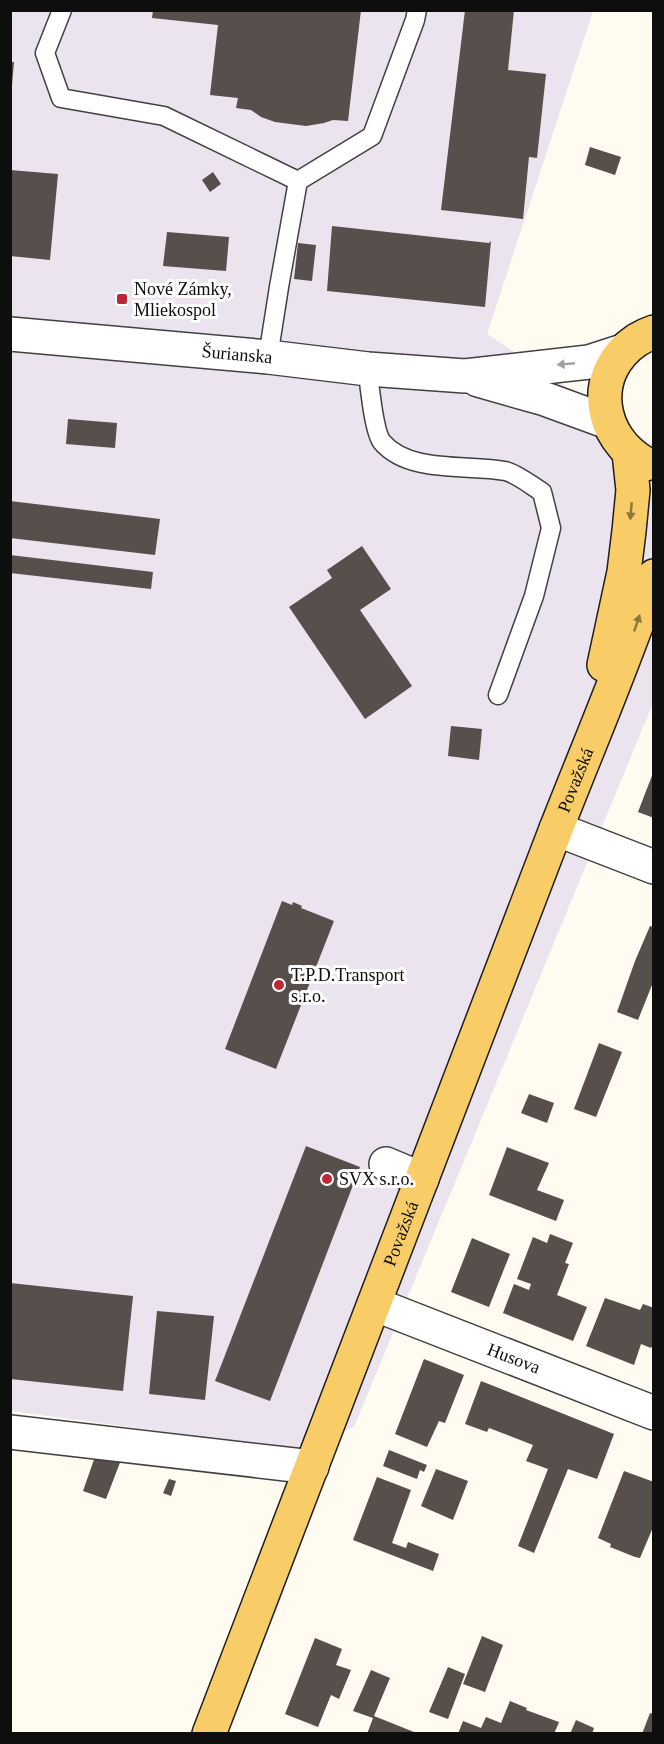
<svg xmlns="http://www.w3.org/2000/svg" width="664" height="1744" viewBox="0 0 664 1744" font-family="Georgia,serif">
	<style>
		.industrial { fill: #ebe3ed }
		.building { fill: #574f4b }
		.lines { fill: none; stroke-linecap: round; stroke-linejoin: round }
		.service-casing { stroke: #414141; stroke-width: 21 }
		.minor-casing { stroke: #414141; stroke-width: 36 }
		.tertiary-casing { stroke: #414141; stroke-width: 36 }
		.primary-casing { stroke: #1f1f1f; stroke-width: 36 }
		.service { stroke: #fff; stroke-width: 18 }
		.minor { stroke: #fff; stroke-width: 33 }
		.tertiary { stroke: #fff; stroke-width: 33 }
		.primary { stroke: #f8cd67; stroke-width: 33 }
		.oneway { fill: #9f9f9f }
		.oneway2 { fill: #8f773f }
		.poi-dot { fill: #bf2635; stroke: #fff; stroke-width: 2 }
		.labels { text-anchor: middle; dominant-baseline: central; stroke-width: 6; stroke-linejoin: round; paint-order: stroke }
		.poi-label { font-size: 18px; fill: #0e0e0e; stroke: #fff; text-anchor: start }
		.street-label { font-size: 18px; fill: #0e0e0e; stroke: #fff }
	</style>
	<rect width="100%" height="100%" fill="#fffbf0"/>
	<!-- industrial -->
	<path class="industrial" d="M11,11h582l-106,323 166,111v258l-299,724 -58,22 -285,-38z"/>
	<!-- building -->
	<g class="building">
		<path d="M153,10h208l-13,111 -15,-1 -9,3 -18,3 -31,-4 -14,-5 -10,-7 -15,-2 2,-10 -28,-3 8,-70 -66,-7z"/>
		<path d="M465,10h49l-6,60 38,4 -9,84 -8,-1 -6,62 -82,-9z"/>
		<path d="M10,62h4l-2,23h-2z"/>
		<path d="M590,147l31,10 -6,18 -30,-10z"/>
		<path d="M10,170l48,4 -8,86 -40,-4z"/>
		<path d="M213,172l8,12 -11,8 -8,-12z"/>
		<path d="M332,226l157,17 2,-2 -6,66 -158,-16z"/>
		<path d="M167,232l62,5 -3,34 -63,-5z"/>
		<path d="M298,243l18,2 -4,36 -18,-2z"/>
		<path d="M68,419l49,4 -2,25 -49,-4z"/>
		<path d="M10,501l150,18 -5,36 -145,-17z"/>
		<path d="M362,546l29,43 -31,21 52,76 -47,33 -76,-112 43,-29 -5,-8z"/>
		<path d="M10,555l143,17 -2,17 -141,-16z"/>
		<path d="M451,726l31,3 -3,31 -31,-4z"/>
		<path d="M653,773h1v45l-16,-6z"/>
		<path d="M282,901l10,4 1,-3 9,4 -1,2 33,13 -58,148 -51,-20z"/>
		<path d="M650,926l4,1v59l-2,-1 -14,35 -21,-8 18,-51z"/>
		<path d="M599,1043l23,9 -26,65 -22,-8z"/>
		<path d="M529,1094l25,9 -7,20 -26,-10z"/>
		<path d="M306,1146l54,21 -90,234 -55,-20z"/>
		<path d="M507,1147l42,16 -12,27 27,10 -8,21 -67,-26z"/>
		<path d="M550,1234l23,9 -8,20 4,1 -12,31 30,12 -14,34 -70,-28 11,-29 15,6 2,-6 -14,-5 16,-42 14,6z"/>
		<path d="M472,1238l38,16 -21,53 -38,-15z"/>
		<path d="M10,1283l123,13 -10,95 -113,-12z"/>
		<path d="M605,1298l35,12 3,-6 11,4v34l-3,6 -10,-4 -7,21 -48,-19z"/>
		<path d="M157,1311l57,5 -9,84 -56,-6z"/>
		<path d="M424,1359l40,16 -19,48 -6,-2 -12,26 -32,-13z"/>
		<path d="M481,1381l133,53 -17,45 -29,-10 -34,84 -16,-7 30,-77 -22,-8 7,-16 -44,-17 -2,4 -22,-8z"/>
		<path d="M389,1450l38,15 -3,7 -4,-2 -3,9 -34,-13z"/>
		<path d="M97,1451l24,9 -15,39 -23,-8z"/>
		<path d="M436,1469l32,12 -15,39 -32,-14z"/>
		<path d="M624,1471l30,11v43l-14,33 -5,-1 -25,-10 1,-3 -13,-6z"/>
		<path d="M377,1477l34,13 -19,53 14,5 2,-6 31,12 -6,17 -80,-31z"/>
		<path d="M169,1479l7,2 -5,15 -8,-3z"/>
		<path d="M482,1636l21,9 -18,47 -22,-8z"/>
		<path d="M315,1638l27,11 -6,16 15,5 -12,29 -8,-4 -13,32 -33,-13z"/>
		<path d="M448,1667l17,7 -17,45 -19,-7z"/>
		<path d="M371,1670l19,8 -16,38 45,18h-52l6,-16 -20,-7z"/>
		<path d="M510,1701l17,7 -1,2 33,12 -5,12h-96l5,-13 18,7 5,-11 15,6z"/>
		<path d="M650,1713l4,1v20h-12z"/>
		<path d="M576,1720l18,8 -2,6h-22z"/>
	</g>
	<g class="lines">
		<defs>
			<g id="service">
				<path d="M62,10l-17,43 16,45 103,18 134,65"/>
				<path d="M268,357l11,-70 19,-106 74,-45 43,-116 2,-10"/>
				<path d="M368,369c1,15 6,63 14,73 27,32 86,22 123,29 11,2 27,15 37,21l9,36 -17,68 -36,99"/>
			</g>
			<g id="minor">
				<path d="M556,829l98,38"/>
				<path d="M386,1164l36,15"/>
				<path id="s1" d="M374,1304l280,109"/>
				<path d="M10,1432l302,35"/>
			</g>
			<g id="tertiary">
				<path id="s2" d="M10,334l258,23 100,12 97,7 124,-14 34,-11"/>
				<path d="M478,380l67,19 63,23"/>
			</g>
			<g id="primary">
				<path d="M646,464c-48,-26 -58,-91 -9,-124 5,-3 11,-6 17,-8"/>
				<path d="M604,665l20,-93 5,-41 4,-41 -4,-37"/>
				<path id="s3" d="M209,1734l347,-905c33,-84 69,-168 98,-253"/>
			</g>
		</defs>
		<!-- service casing -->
		<use href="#service" class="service-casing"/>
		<!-- minor casing -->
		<use href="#minor" class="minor-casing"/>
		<!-- tertiary casing -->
		<use href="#tertiary" class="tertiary-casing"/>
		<!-- primary casing -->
		<use href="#primary" class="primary-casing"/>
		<!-- service -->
		<use href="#service" class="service"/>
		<!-- minor -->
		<use href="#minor" class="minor"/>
		<!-- tertiary -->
		<use href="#tertiary" class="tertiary"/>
		<!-- primary -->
		<use href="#primary" class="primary"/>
	</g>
	<!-- one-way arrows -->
	<defs><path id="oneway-solid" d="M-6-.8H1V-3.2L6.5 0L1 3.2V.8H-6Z" transform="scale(1.5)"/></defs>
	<use class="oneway" href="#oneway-solid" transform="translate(566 364) rotate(175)"/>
	<g class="oneway2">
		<use href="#oneway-solid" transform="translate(631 511) rotate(95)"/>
		<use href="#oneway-solid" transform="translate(637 623) rotate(-71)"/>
	</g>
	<!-- markers -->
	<g class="poi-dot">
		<rect x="116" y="293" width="12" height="12" rx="3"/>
		<circle cx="279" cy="985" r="6"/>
		<circle cx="327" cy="1179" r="6"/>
	</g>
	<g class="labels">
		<!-- poi labels -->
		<g class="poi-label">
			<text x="134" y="289">Nové Zámky,<tspan x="134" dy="21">Mliekospol</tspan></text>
			<text x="291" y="975">T.P.D.Transport<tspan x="291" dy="21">s.r.o.</tspan></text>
			<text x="339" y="1179">SVX s.r.o.</text>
		</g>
		<!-- street labels -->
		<g class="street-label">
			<text stroke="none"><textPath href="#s2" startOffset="228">Šurianska</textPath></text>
			<text stroke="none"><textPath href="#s3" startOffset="1022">Považská</textPath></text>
			<text stroke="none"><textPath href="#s3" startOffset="536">Považská</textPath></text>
			<text stroke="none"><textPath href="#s1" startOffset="150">Husova</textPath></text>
		</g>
	</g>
	<!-- border -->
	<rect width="664" height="1744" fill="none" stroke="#0e0e0e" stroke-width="24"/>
</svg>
